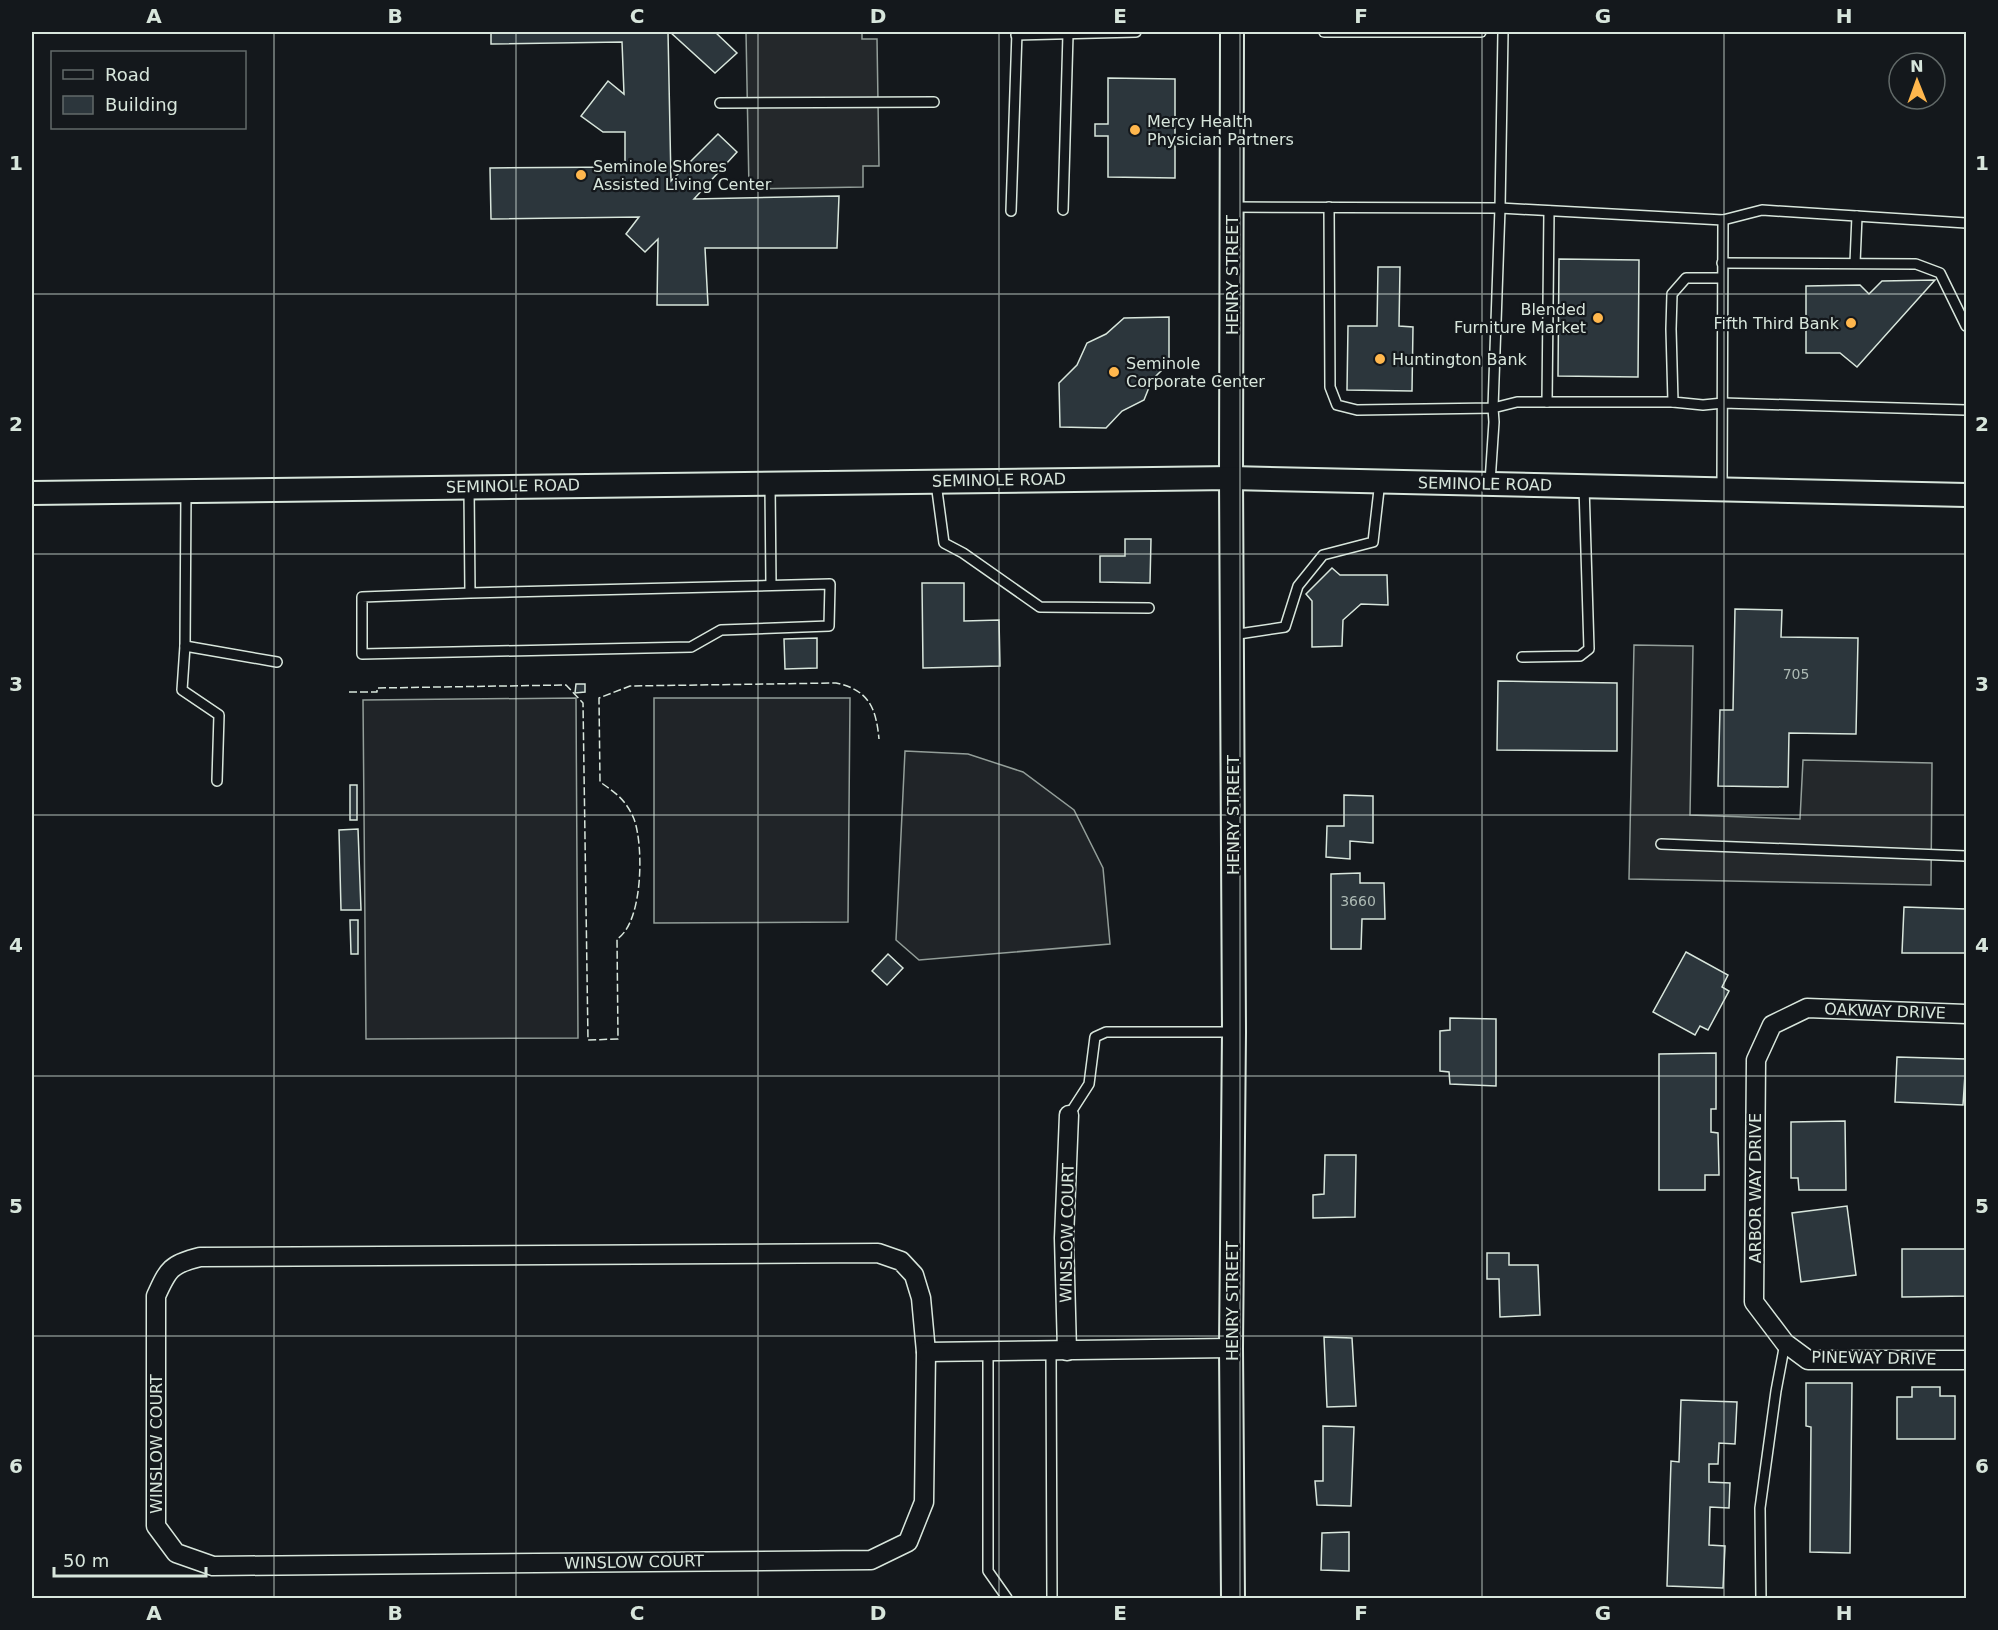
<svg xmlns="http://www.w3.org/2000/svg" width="1998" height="1630" viewBox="0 0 1998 1630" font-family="'DejaVu Sans',sans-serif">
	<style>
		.pitch { fill: #202428; stroke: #939e99; stroke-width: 1.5 }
		.parking { fill: #24282b; stroke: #939e99; stroke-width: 1.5 }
		.building { fill: #2c363c; stroke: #d8e6dc; stroke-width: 1.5 }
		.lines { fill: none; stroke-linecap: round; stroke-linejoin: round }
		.service-casing { stroke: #d8e6dc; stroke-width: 12 }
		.minor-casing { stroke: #d8e6dc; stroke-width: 21 }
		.tertiary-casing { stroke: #d8e6dc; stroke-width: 26 }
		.service { stroke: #14181c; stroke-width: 9 }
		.minor { stroke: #14181c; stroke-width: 18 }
		.tertiary { stroke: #14181c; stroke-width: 22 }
		.fence { stroke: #d8e6dc; stroke-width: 1.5; stroke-dasharray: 8 3; stroke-linecap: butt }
		.grid { fill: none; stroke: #d8e6dc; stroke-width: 1.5; stroke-opacity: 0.55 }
		.poi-dot { fill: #ffb74d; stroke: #14181c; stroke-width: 2 }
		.labels { text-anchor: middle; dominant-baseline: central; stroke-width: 4.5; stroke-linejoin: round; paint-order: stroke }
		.number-label { font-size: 14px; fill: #adbab4 }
		.poi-label { font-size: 16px; fill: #d8e6dc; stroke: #14181c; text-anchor: start }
		.street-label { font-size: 16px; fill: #d8e6dc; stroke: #14181c }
		.neatline { fill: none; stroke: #d8e6dc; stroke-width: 2 }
		.grid-label { font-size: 20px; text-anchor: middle; font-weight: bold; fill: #d8e6dc }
	</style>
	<rect width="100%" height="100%" fill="#14181c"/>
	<!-- pitch -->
	<g class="pitch">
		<path d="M576,698l2,340 -212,1 -3,-339z"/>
		<path d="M654,698h196l-2,224 -194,1z"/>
		<path d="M905,751l63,3 55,18 51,38 29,58 7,76 -191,16 -23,-20z"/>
	</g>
	<!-- parking -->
	<g class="parking">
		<path d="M746,32h116v7h15l2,127h-16v21l-114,2z"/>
		<path d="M1634,645l59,1 -3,169 110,4 3,-59 129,3 -1,122 -302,-6z"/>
	</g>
	<!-- building -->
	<g class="building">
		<path d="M491,32h177l3,149 47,-47 19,18 -43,47 145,-3 -2,52h-132l3,57h-51l1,-66 -13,13 -19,-18 13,-17 -148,2 -1,-51 135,-1v-35h-22l-22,-16 27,-35 16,13 -2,-52 -131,2z"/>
		<path d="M670,32h45l22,21 -22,20z"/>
		<path d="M1108,78l67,1v99l-67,-1v-41h-13v-12h13z"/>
		<path d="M1559,259l80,1 -1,117 -80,-1z"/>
		<path d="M1378,267h22l-1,59 14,1 -1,64 -65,-1 1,-64h29z"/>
		<path d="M1935,280l-78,87 -17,-14h-34v-67l54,-1 9,9 13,-13z"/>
		<path d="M1169,317v46l-17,17 -8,20 -22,11 -16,17 -46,-1 -1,-44 18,-18 10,-22 19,-9 18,-16z"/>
		<path d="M1125,539h26l-1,44 -50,-1v-26h25z"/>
		<path d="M1332,568l8,7h47l1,30 -27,-1 -18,16 -1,26 -30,1v-46l-6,-7z"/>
		<path d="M922,583h42v38l35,-1 1,46 -77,2z"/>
		<path d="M1735,609l47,1 -1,27 77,1 -2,96 -67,-1 -1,54 -70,-1 2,-76h13z"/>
		<path d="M817,638v30l-32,1 -1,-30z"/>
		<path d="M1498,681l119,2v68l-120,-1z"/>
		<path d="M576,684h9v8l-10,1z"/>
		<rect x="350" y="785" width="7" height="35"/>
		<path d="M1344,795l29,1v47l-23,-2v18l-24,-2 1,-31h17z"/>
		<path d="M358,829l3,81h-20l-2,-80z"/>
		<path d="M1360,873v10h24l1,36h-23l-1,30h-30v-75z"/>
		<path d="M1904,907l62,2v44h-64z"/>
		<path d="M350,920h8v34h-7z"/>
		<path d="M1686,952l42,23 -6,12 7,4 -21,39 -8,-4 -5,9 -42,-23z"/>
		<path d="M888,954l15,14 -16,17 -15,-14z"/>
		<path d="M1450,1018l46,1v67l-46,-2 -1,-12 -9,-1v-40l10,-1z"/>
		<path d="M1716,1053v56h-5v23l7,1 1,42h-14v15h-46v-136z"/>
		<path d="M1897,1057l69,2 -3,46 -68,-3z"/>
		<path d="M1845,1121l1,69h-47l-1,-12h-7v-56z"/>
		<path d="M1325,1155h31l-1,62 -42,1v-23l11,-1z"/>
		<path d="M1847,1206l9,69 -55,7 -9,-69z"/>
		<path d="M1902,1249h64v47l-64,1z"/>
		<path d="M1487,1253h22v12h29l2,50 -40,2 -1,-38h-12z"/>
		<path d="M1324,1337l28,1 4,68 -29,1z"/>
		<path d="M1806,1383h46l-2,170 -40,-1 1,-125 -5,-1z"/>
		<path d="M1912,1387h28v9h15v43h-58v-42h15z"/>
		<path d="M1681,1400l56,2 -2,42 -16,-1 -1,21h-9v18l21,1 -1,25 -19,-1 -1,38 16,1 -2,42 -56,-2 4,-125 8,1z"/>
		<path d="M1323,1426l31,1 -3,79 -34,-1 -2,-24h8z"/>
		<path d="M1349,1532v39l-28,-1 1,-37z"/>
	</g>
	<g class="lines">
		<defs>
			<g id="service">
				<path d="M1324,32h157"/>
				<path d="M1016,35l120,-3"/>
				<path d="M720,103l214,-1"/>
				<path d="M1232,207l268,1 223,12 39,-10 204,13"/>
				<path d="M1329,207l1,180 7,18 20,5 136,-2 7,-200 3,-176"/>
				<path d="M1063,210l5,-176"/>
				<path d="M1011,211l6,-179"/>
				<path d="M1722,263l194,1 24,9 26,53"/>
				<path d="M1855,263l2,-47"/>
				<path d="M1722,278h-36l-14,16 -1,35 2,73 30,3 20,-2 243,7"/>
				<path d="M1547,402l2,-191"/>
				<path d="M1490,482l4,-60 -1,-14 24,-6h156"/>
				<path d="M936,483l8,60 19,10 77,54 109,1"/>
				<path d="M770,485l1,100"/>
				<path d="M469,489l1,104 -108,4v57l329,-7 30,-17 108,-4 1,-42 -360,9"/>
				<path d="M1722,489l1,-269"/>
				<path d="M186,491l-1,155 -3,44 37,25 -2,66"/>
				<path d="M1232,635l53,-8 13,-41 25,-31 50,-13 7,-61"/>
				<path d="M185,646l92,16"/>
				<path d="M1522,657l58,-1 9,-7 -5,-163"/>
				<path d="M1661,844l305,12"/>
				<path d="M1069,1115l20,-31 6,-47 11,-5h127"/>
				<path d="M1051,1351l1,247"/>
				<path d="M988,1352v219l19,27"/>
				<path d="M1761,1598l-1,-90 16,-117 9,-48"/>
			</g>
			<g id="minor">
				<path d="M1966,1014l-159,-6 -35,17 -16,35 -2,242 31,41 23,17h158"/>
				<path d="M878,1253l23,8 13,14 7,23 5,54 -2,150 -16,40 -37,18 -658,6 -37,-13 -20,-27v-230c12,-27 15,-32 44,-39z"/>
				<path d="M1067,1351l-3,-113 5,-123"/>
				<path d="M926,1352l305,-4"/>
			</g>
			<g id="tertiary">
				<path d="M1232,32l-1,446 3,554 -3,316 2,250"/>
				<path d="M32,493l1199,-15 735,17"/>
			</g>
		</defs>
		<!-- service casing -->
		<use href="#service" class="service-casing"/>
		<!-- minor casing -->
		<use href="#minor" class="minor-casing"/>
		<!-- tertiary casing -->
		<use href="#tertiary" class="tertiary-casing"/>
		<!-- service -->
		<use href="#service" class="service"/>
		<!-- minor -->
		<use href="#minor" class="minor"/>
		<!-- tertiary -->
		<use href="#tertiary" class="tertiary"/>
		<!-- fence -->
		<path class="fence" d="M349,692h28v-4l189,-3 17,18 5,337 30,-1 -1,-100c26,-16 27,-93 17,-120 -8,-19 -18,-26 -34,-37l-1,-84 31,-12 206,-3c33,7 40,25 43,56"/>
	</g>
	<!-- grid -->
	<path class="grid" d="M274,32v1566M516,32v1566M758,32v1566M999,32v1566M1240,32v1566M1482,32v1566M1724,32v1566M32,294h1934M32,554h1934M32,815h1934M32,1076h1934M32,1336h1934"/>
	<!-- markers -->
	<g class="poi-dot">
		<circle cx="1135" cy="130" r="6"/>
		<circle cx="581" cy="175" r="6"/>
		<circle cx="1598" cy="318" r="6"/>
		<circle cx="1851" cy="323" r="6"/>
		<circle cx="1380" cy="359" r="6"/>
		<circle cx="1114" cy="372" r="6"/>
	</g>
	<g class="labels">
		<!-- number labels -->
		<g class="number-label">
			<text x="1796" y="674">705</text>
			<text x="1358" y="901">3660</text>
		</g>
		<!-- poi labels -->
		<g class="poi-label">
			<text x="1147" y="121">Mercy Health<tspan x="1147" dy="18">Physician Partners</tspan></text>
			<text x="593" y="166">Seminole Shores<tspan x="593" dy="18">Assisted Living Center</tspan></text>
			<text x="1586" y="309" text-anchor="end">Blended<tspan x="1586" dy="18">Furniture Market</tspan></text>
			<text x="1839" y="323" text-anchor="end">Fifth Third Bank</text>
			<text x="1392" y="359">Huntington Bank</text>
			<text x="1126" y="363">Seminole<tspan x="1126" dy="18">Corporate Center</tspan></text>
		</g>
		<!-- street labels -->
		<g class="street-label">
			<text transform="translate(1232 275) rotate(-90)">HENRY STREET</text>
			<text transform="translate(999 480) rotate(-1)">SEMINOLE ROAD</text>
			<text transform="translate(1485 484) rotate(1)">SEMINOLE ROAD</text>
			<text transform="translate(513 486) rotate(-1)">SEMINOLE ROAD</text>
			<text transform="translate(1233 815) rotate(-90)">HENRY STREET</text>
			<text transform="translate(1885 1011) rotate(2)">OAKWAY DRIVE</text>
			<text transform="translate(1755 1188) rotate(-90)">ARBOR WAY DRIVE</text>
			<text transform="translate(1067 1233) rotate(-89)">WINSLOW COURT</text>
			<text transform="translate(1232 1301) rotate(-90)">HENRY STREET</text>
			<text transform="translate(1874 1358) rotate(1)">PINEWAY DRIVE</text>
			<text transform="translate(156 1444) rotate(-90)">WINSLOW COURT</text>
			<text transform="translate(634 1562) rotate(-1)">WINSLOW COURT</text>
		</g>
	</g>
	<!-- border -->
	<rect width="1998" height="1630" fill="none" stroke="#14181c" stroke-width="66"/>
	<!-- legend -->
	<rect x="51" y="51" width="195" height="78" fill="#14181c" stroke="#626a69" stroke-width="1.5"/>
	<rect x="63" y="70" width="30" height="9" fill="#14181c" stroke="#626a69" stroke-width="1.5"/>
	<text x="105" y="81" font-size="18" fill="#d8e6dc">Road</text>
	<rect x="63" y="96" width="30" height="18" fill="#2c363c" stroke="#626a69" stroke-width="1.5"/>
	<text x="105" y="111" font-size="18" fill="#d8e6dc">Building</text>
	<!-- north arrow -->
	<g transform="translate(1917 81) rotate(359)"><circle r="28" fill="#14181c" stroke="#626a69" stroke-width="1.5"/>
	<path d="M0-4.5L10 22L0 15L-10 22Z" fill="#ffb74d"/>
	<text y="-9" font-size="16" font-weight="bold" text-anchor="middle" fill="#d8e6dc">N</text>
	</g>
	<!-- scale -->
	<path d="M54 1567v9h152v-9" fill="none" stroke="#d8e6dc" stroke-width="3"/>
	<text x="63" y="1567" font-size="18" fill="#d8e6dc" stroke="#14181c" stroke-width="4.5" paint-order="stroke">50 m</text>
	<rect x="33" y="33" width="1932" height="1564" class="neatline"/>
	<g class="grid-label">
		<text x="154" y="23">A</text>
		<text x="395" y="23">B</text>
		<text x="637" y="23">C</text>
		<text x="878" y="23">D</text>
		<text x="1120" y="23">E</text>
		<text x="1361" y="23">F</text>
		<text x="1603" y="23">G</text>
		<text x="1844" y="23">H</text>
		<text x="16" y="170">1</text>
		<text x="1982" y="170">1</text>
		<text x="16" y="431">2</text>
		<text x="1982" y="431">2</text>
		<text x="16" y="691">3</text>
		<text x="1982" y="691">3</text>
		<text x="16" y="952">4</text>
		<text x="1982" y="952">4</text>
		<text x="16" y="1213">5</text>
		<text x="1982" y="1213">5</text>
		<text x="16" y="1473">6</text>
		<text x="1982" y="1473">6</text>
		<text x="154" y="1620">A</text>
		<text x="395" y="1620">B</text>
		<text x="637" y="1620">C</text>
		<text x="878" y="1620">D</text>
		<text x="1120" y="1620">E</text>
		<text x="1361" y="1620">F</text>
		<text x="1603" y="1620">G</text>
		<text x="1844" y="1620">H</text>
	</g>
</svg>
